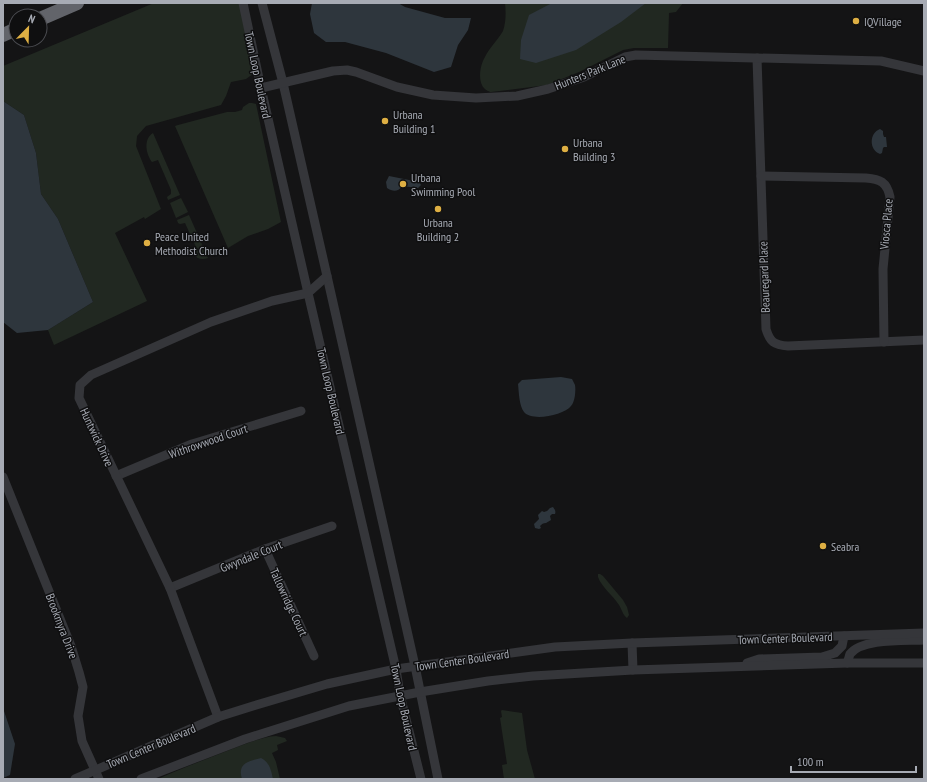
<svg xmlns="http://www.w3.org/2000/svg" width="927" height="782" viewBox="0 0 927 782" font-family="'PT Sans Narrow',sans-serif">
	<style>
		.green { fill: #212821 }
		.water { fill: #2e363d }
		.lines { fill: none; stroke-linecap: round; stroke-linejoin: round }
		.minor { stroke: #35363a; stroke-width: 9 }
		.highway { stroke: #62646a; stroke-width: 14 }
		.poi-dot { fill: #deaf43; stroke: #0f0f10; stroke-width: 1.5 }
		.labels { text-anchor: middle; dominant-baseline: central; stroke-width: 3; stroke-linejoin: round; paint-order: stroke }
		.poi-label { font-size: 12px; fill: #a7abb4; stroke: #0f0f10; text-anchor: start }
		.street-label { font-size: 12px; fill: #a7abb4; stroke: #0f0f10 }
	</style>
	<rect width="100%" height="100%" fill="#141415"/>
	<!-- green -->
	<g class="green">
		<path d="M154,3h89l14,68 -11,8 -15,3 -5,14 -5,9 -75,21 -9,10 -1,10 25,63 -16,10 -1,-2 -29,16 32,68 -93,44 -6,-15 45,-28 -35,-83 -17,-25 -5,-41 -12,-38 -21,-14v-35z"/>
		<path d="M505,3h178l-7,9 -7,1 -1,35h-34l-11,2 -44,22 -32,13 -56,7c-1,0 -5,-2 -6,-3 -8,-7 -5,-24 0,-32 4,-9 13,-17 18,-26 3,-9 3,-19 2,-28z"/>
		<path d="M249,103h3l4,1 25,118 -13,7 -20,7 -20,12 -53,-122 3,-1 49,-13h8l7,-2 1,-3z"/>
		<path d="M153,133l27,62 -12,5 -1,-3 4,-3v-4l-13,-30 -6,2c-6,-8 -9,-23 1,-29z"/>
		<path d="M181,198l7,14 -12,6 -6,-15z"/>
		<path d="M189,215l19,43c-8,3 -14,-1 -18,-8l6,-3 -11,-24 -5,1 -2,-1 -1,-3z"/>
		<path d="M598,574h2l3,2 20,24 4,7 2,8 -2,3c-4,-3 -5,-8 -8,-13 -6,-10 -17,-17 -21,-28z"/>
		<path d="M502,710l20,3 5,37 8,29h-31l-2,-14 5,-1 -7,-46 2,-1 -1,-6z"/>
		<path d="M276,736l9,2 2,3 -10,4 1,5 -6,3 4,9 4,17h-122c24,-11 49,-20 74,-30 14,-5 29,-12 44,-13z"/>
	</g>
	<!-- water -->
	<g class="water">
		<path d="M312,3h86l7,4 40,11h26l-3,12 -10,15 -7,22 -17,5 -48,-19 -41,-11h-19l-12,-9 -4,-19z"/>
		<path d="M552,3h94l-25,19 -45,28 -40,13 -16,-4 1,-19 8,-25z"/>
		<path d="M3,101l21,14 12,38 5,41 17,25 35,83 -45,28 -31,3 -14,-11z"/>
		<path d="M880,129l3,2v3l1,3h2l1,10h-3l-1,1 -1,5 -2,1c-11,-4 -11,-21 0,-25z"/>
		<path d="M389,176l30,6 2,3 -3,3 -16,-2c-4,6 -9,6 -15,2l-1,-6z"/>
		<path d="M561,377l11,2c1,2 2,4 3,6 1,5 0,17 -4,21 -7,9 -39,16 -47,6 -5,-7 -5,-19 -6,-28l4,-4z"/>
		<path d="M553,507c2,3 3,4 2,7h-3l-2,2 1,4 -5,3c-3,0 -4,1 -6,3l1,2 -2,1 -4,-1 -1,-4 5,-5 -1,-4 4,-4 2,1 3,-1 3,-3z"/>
		<path d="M3,708l12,36 -5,31 -7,3z"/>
		<path d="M261,758c9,5 10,12 12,21h-31c-5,-16 7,-18 19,-21z"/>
	</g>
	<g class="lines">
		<!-- minor -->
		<g class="minor">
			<path d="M243,3l18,85 47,205 88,376 4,26 21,84"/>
			<path d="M262,3l21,80 44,193 88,390 23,113"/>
			<path d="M757,58l9,271c4,13 8,16 22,17l136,-6"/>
			<path d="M261,88l72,-17 14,-1 9,2 41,15 36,8 43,3 41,-2 31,-7 36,-12 41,-20 11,-2 245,6 43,10"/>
			<path d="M761,176l105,2c14,1 21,4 24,19l-7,72 1,73"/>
			<path d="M116,476l76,-32 109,-33"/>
			<path d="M3,477l68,169 8,26 4,15 -5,29 4,25 17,38"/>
			<path d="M265,549l49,107"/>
			<path d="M170,588l95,-39 67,-23"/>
			<path d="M632,643l1,27"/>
			<path d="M747,663l12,-4 63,-2 13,-4 7,-7 2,-10"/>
			<path d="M847,663c1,-2 2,-6 3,-9 12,-16 55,-13 74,-14"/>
			<path d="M218,717l-48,-129 -91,-190 1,-13 11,-10 120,-53 61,-21 36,-8 19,-17"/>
			<path d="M75,779l143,-62 35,-11 74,-22 69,-15 159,-22 77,-4 292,-10"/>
			<path d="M141,779l104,-40 104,-33 71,-14 68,-11 45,-5 100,-6 214,-7h77"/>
		</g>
		<!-- highway -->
		<g class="highway">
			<path d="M40,19l37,-16"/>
			<path d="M3,35l13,-6"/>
		</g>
	</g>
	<!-- markers -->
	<g class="poi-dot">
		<circle cx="856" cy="21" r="4"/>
		<circle cx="385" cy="121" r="4"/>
		<circle cx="565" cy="149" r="4"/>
		<circle cx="403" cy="184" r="4"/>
		<circle cx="438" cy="209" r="4"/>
		<circle cx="147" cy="243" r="4"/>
		<circle cx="823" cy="546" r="4"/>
	</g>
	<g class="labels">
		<!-- poi labels -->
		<g class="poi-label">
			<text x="864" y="21">IQVillage</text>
			<text x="393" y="114">Urbana<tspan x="393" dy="14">Building 1</tspan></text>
			<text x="573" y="142">Urbana<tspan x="573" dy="14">Building 3</tspan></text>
			<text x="411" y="177">Urbana<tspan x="411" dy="14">Swimming Pool</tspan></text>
			<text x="438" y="222" text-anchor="middle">Urbana<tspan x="438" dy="14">Building 2</tspan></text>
			<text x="155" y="236">Peace United<tspan x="155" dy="14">Methodist Church</tspan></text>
			<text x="831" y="546">Seabra</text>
		</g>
		<!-- street labels -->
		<g class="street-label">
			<text transform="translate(590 72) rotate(-22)">Hunters Park Lane</text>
			<text transform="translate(258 75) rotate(78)">Town Loop Boulevard</text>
			<text transform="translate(886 224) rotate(-85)">Viosca Place</text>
			<text transform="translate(764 277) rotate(-92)">Beauregard Place</text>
			<text transform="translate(331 391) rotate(77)">Town Loop Boulevard</text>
			<text transform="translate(97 437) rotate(65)">Huntwick Drive</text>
			<text transform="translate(208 441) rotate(-19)">Withrowwood Court</text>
			<text transform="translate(251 556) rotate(-22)">Gwyndale Court</text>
			<text transform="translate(289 602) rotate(65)">Tallowridge Court</text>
			<text transform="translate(62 626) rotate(69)">Brookmyra Drive</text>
			<text transform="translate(785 638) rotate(-2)">Town Center Boulevard</text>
			<text transform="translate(462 660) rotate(-8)">Town Center Boulevard</text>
			<text transform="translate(404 707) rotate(78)">Town Loop Boulevard</text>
			<text transform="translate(151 746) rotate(-23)">Town Center Boulevard</text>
		</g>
	</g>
	<!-- border -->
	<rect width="927" height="782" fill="none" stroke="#a7abb4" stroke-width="8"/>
	<!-- north arrow -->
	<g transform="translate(28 28) rotate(23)"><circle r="19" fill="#0f0f10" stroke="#4c4d52"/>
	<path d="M0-3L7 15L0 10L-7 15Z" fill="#deaf43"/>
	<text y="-6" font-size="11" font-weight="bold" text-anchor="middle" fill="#a7abb4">N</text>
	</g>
	<!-- scale -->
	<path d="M791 766v6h125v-6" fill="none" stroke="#a7abb4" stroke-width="2"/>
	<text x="797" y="766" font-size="12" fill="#a7abb4" stroke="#0f0f10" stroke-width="3" paint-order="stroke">100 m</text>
</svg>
